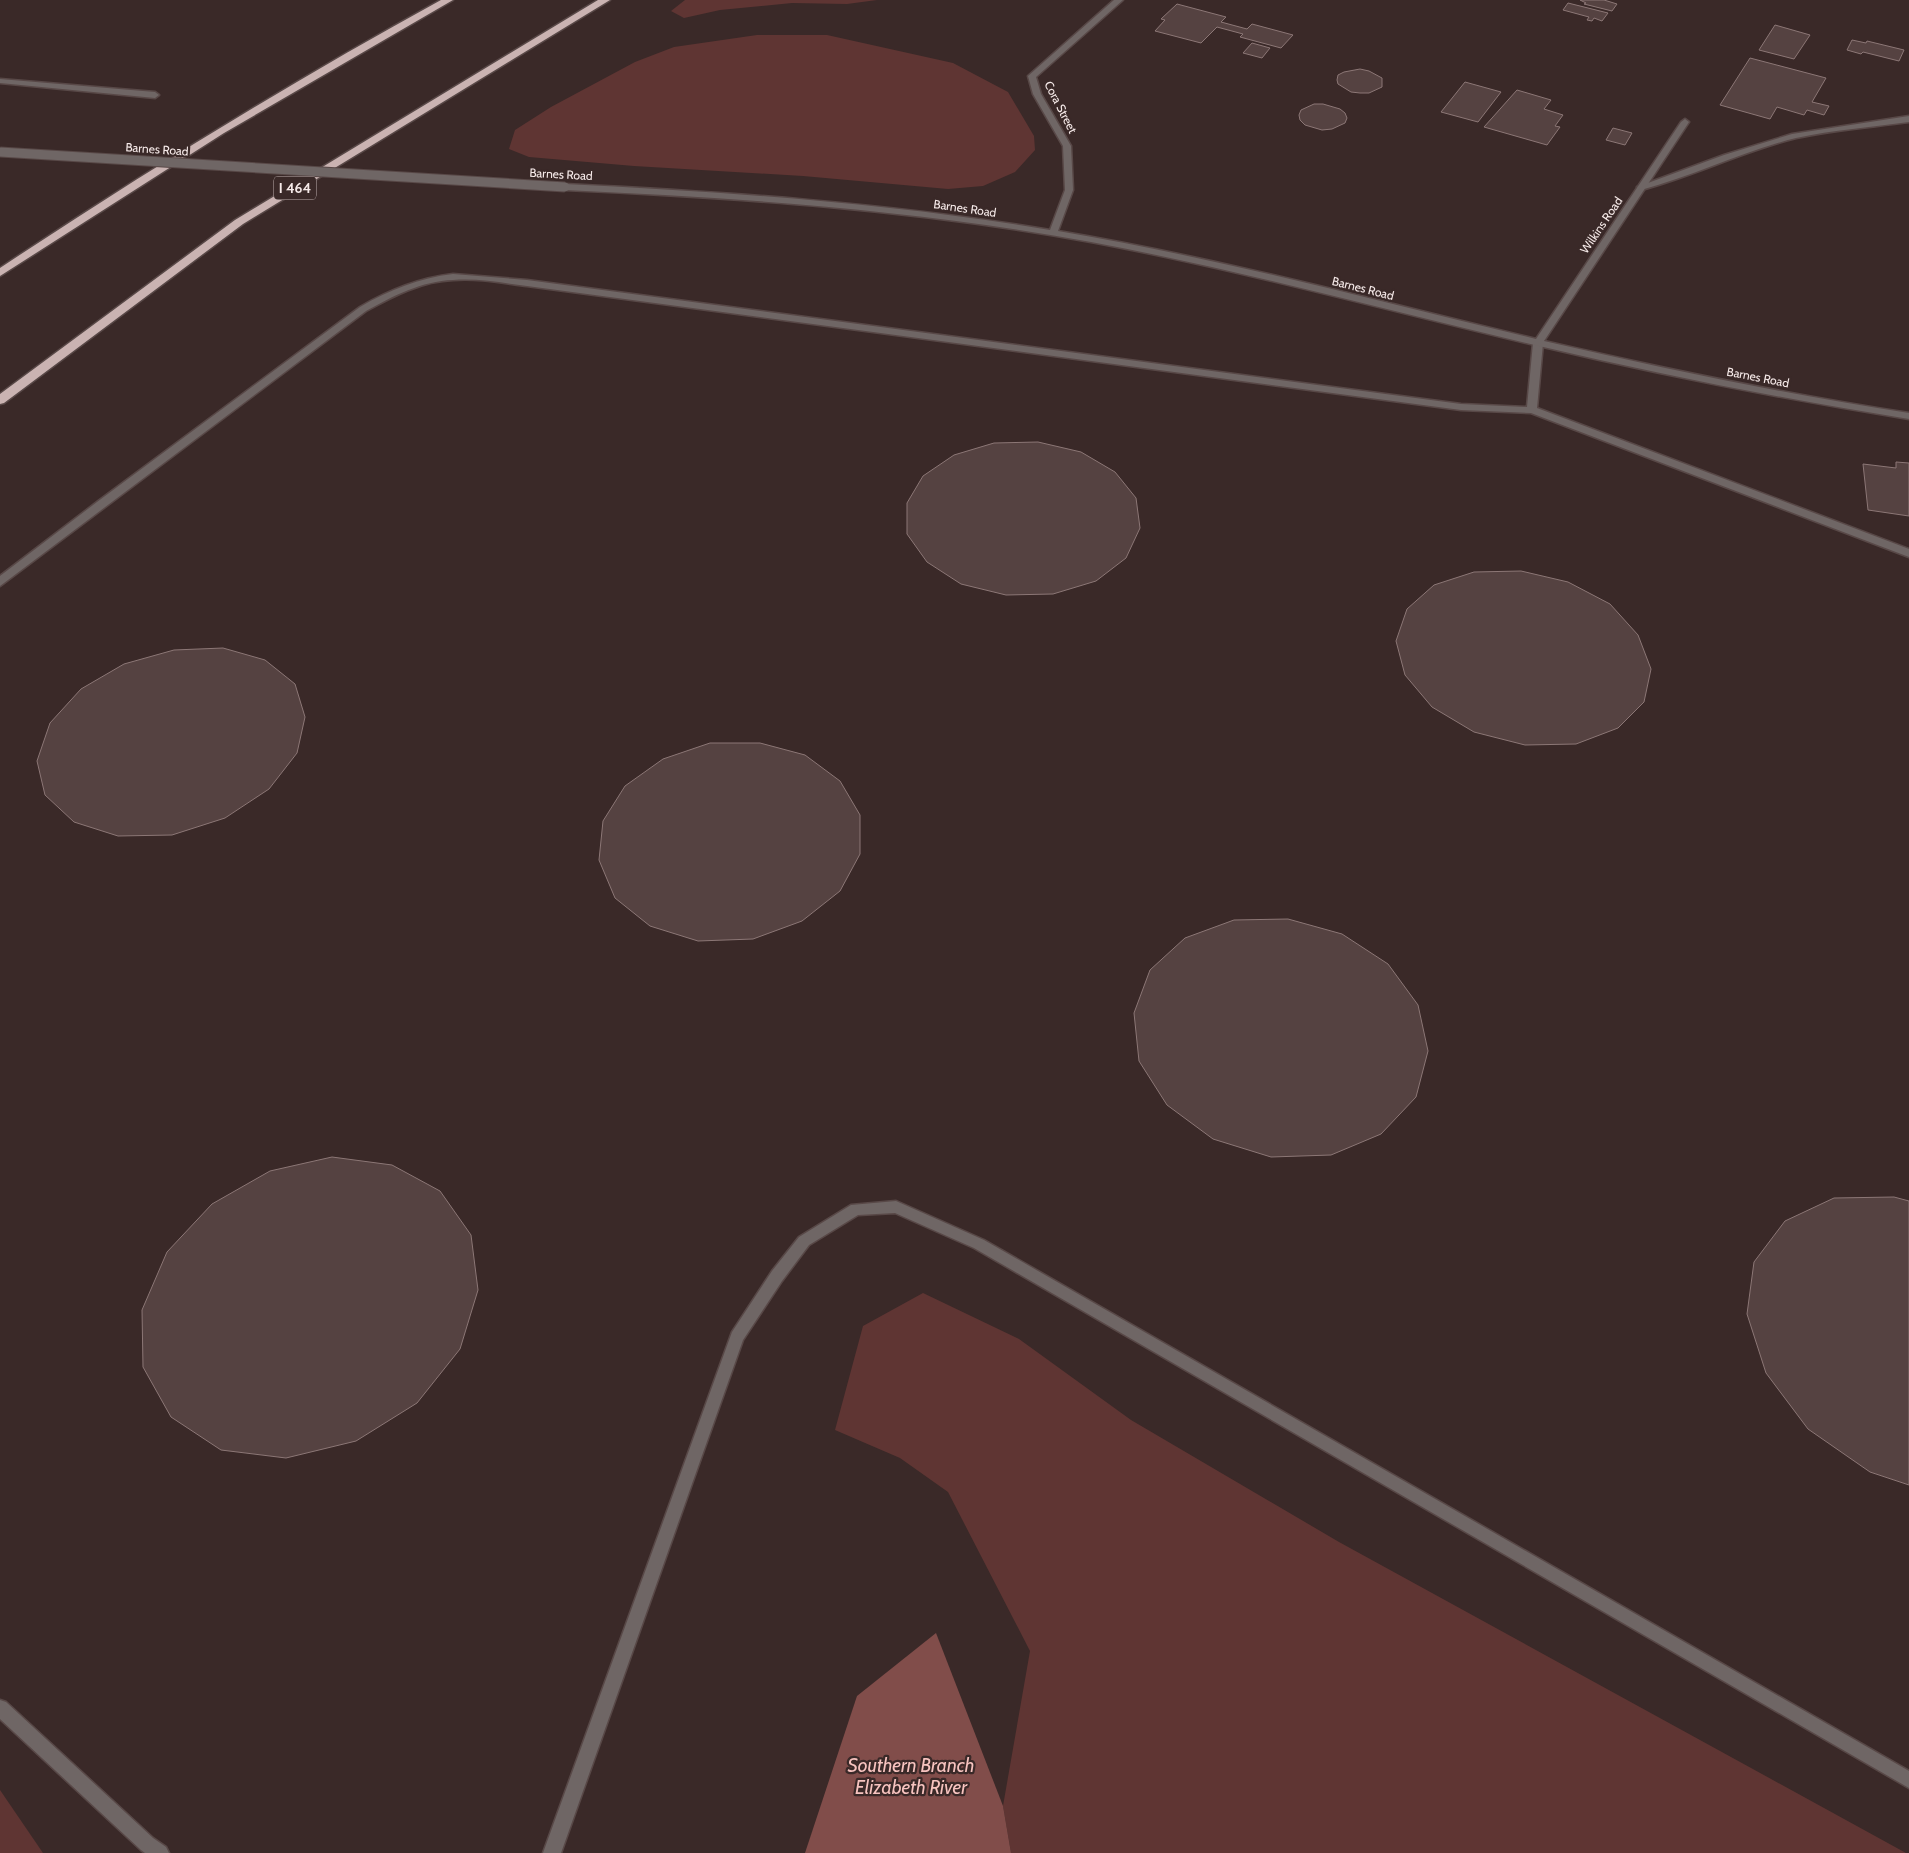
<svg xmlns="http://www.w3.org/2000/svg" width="1909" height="1853" viewBox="0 0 1909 1853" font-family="Cabin,sans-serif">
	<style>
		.green { fill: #5f3533 }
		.water { fill: #814d4a }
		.building { fill: #554241; stroke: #8c7776 }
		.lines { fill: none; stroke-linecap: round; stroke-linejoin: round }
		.service-casing { stroke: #584847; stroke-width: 3 }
		.minor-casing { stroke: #584847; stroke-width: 3 }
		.motorway-casing { stroke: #584847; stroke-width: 3 }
		.service { fill: #6f6665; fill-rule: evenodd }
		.minor { fill: #6f6665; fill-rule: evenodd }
		.motorway { fill: #cab3b2; fill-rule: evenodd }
		.minor-bridge-casing { stroke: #584847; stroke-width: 11; stroke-linecap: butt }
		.minor-bridge { stroke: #6f6665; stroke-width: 9 }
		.labels { text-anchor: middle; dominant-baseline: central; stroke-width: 4.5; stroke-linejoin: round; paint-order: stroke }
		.far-street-label { font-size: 12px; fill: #f6eae9; stroke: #3a2928 }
		.shield { fill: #3a2928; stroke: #beb0af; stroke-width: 1 }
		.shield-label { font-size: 14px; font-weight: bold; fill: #f6eae9 }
		.near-water-label { font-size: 19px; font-style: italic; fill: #f7c3bf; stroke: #3a2928 }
	</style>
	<rect width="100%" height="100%" fill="#3a2928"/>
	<!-- green -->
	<g class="green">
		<path d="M685,0h192l-30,4 -55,-1 -72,7 -36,8 -13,-7z"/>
		<path d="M757,35h70l126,28 55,29 26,44 1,14 -20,22 -32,14 -35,3 -145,-13 -169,-10 -105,-9 -20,-8 6,-19 36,-23 84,-45 39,-15z"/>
		<path d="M923,1293l96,46 112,81 208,122 567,311h-895l-8,-47 27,-155 -82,-159 -48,-34 -65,-28 28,-104z"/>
		<path d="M0,1790l43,63h-43z"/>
	</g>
	<!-- water -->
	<path class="water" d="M936,1633l67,173 8,47h-206l52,-157z"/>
	<!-- building -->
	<g class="building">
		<path d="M1580,0h24l13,4 -5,7 -28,-7 2,-1z"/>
		<path d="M1568,3l40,10 -6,8 -8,-3 -2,3 -5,-1 2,-3 -26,-7z"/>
		<path d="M1177,4l49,13 -5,5 26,7 5,-5 41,11 -12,13 -41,-11 3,-3 -26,-7 -16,16 -46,-12 10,-11 -4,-1z"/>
		<path d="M1775,25l35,10 -16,24 -35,-9z"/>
		<path d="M1852,40l14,3 1,-2 37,9 -5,11 -36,-9 -2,2 -14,-4z"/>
		<path d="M1252,43l18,5 -8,10 -19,-5z"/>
		<path d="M1750,58l76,20 -14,24 17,4 -5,9 -17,-5 -3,5 -27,-8 -7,12 -50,-14z"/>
		<path d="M1360,69l9,2 13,7v9l-13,6h-9l-9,-1 -13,-8 -1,-4 1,-5 6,-3z"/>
		<path d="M1465,82l36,10 -23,30 -37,-10z"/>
		<path d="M1517,90l34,10 -7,9 19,6 -8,11 5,1 -13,18 -63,-18z"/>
		<path d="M1314,104h9l17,5 5,4 2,5 -2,5 -13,6 -10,1 -17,-5 -5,-5 -1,-5 2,-5z"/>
		<path d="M1613,128l19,5 -7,12 -19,-5z"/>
		<path d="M1038,442l43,10 34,20 21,26 4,30 -14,30 -30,23 -43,13 -47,1 -45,-11 -34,-22 -20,-28v-31l16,-27 31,-21 40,-12z"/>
		<path d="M1896,462l13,1v53l-41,-6 -5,-46 33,4z"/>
		<path d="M1521,571l47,11 42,22 28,31 13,34 -7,33 -26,26 -42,16 -51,1 -51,-13 -42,-25 -27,-32 -9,-34 11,-32 27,-24 40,-13z"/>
		<path d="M223,648l42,12 30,24 10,33 -8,36 -28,36 -44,29 -53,17 -54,1 -44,-14 -29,-27 -8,-34 13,-38 31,-34 43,-25 50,-14z"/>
		<path d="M710,743h50l45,12 35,26 20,34v39l-20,37 -38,30 -49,18 -55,2 -48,-15 -35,-28 -16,-38 4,-39 22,-35 38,-27z"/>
		<path d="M1288,919l54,15 46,30 30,41 10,46 -12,46 -35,37 -50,21 -60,2 -58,-18 -46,-34 -28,-44 -5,-48 16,-43 35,-32 49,-18z"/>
		<path d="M332,1157l60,8 48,26 31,44 7,55 -18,59 -43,54 -61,38 -70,17 -65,-8 -50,-33 -28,-50 -1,-57 25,-58 45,-48 58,-33z"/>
		<path d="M1894,1197l15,4v284l-39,-13 -62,-43 -42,-56 -19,-59 7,-52 31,-41 49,-23z"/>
	</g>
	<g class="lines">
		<defs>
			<g id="service">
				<path d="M1909,116v6c-37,5 -76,8 -113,16 -53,13 -102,38 -155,52l-4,-3 87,-32 68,-21z"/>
				<path d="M453,274l74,6 934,124 66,3 6,-64 5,-3 5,3 -6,65 372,141v8l-378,-144 -70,-3 -934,-124c-24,-3 -49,-8 -74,-6 -31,1 -60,16 -87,31l-366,275v-10l97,-74 263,-195c29,-17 59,-29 93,-33z"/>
				<path d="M896,1201l88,39 925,531v17l-935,-540 -79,-35 -37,2 -49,30 -27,36 -39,59 -182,513h-18l189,-521 40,-61 27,-34 52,-32z"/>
				<path d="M0,1700l6,2 147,136 13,9 3,6h-24l-4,-3 -141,-131z"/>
			</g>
			<g id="minor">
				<path d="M1114,0h9l-87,77 5,17 30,52 2,44 -15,41c161,27 319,70 478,108l145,-217 4,-3 4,3 -145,219c121,28 242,53 365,72v6c-124,-20 -248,-44 -370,-73 -149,-35 -298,-76 -448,-104 -174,-32 -350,-44 -526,-52l-4,-3 4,-3c162,8 324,19 485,46l15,-40 -2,-44 -30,-52 -5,-18z"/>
				<path d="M0,79l155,13 4,3 -4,3 -155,-15z"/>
			</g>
			<g id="motorway">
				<path d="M441,0h12l-229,133 -224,143v-8c143,-95 290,-185 441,-268z"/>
				<path d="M598,0h12l-367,224 -239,179 -4,1v-10l235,-174z"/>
			</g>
		</defs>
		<!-- service casing -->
		<use href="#service" class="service-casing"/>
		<!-- minor casing -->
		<use href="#minor" class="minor-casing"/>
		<!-- motorway casing -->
		<use href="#motorway" class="motorway-casing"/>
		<!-- service -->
		<use href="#service" class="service"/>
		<!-- minor -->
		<use href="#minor" class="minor"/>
		<!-- motorway -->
		<use href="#motorway" class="motorway"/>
		<defs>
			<path id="minor-bridge" d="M0,152l565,35"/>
		</defs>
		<!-- minor-bridge casing -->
		<use href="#minor-bridge" class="minor-bridge-casing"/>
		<!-- minor-bridge -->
		<use href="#minor-bridge" class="minor-bridge"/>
	</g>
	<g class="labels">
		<!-- far-street labels -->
		<g class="far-street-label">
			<text transform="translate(1061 107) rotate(63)">Cora Street</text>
			<text transform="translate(157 149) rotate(4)">Barnes Road</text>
			<text transform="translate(561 174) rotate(3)">Barnes Road</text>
			<text transform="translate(965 208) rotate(8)">Barnes Road</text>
			<text transform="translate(1601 225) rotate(-56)">Wilkins Road</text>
			<text transform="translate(1363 288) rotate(14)">Barnes Road</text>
			<text transform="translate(1758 377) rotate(11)">Barnes Road</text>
		</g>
		<!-- shield labels -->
		<rect class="shield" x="274" y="176.5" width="42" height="23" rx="4"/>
		<g class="shield-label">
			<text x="295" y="188">I 464</text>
		</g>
		<!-- near-water labels -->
		<g class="near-water-label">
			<text x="911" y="1765">Southern Branch<tspan x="911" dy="22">Elizabeth River</tspan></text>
		</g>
	</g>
</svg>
